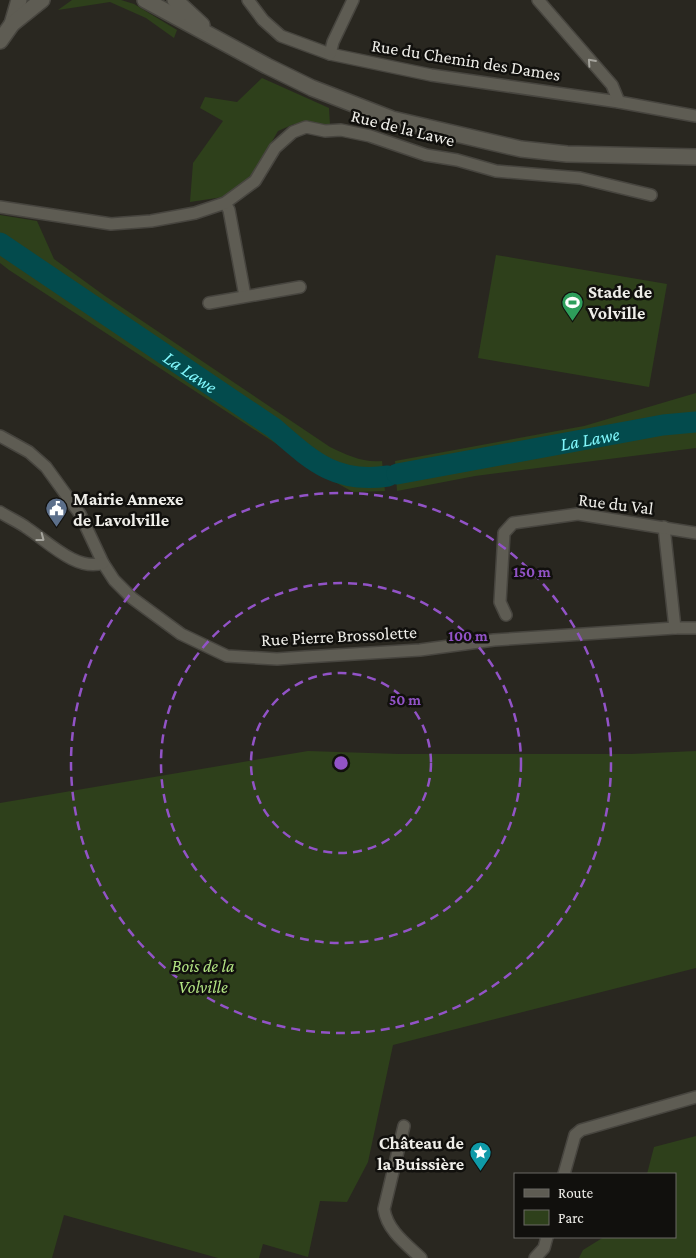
<svg xmlns="http://www.w3.org/2000/svg" width="696" height="1258" viewBox="0 0 696 1258" font-family="'Crimson Pro',serif">
	<style>
		.green { fill: #2e401b }
		.lines { fill: none; stroke-linecap: round; stroke-linejoin: round }
		.river { stroke: #034b4d; stroke-width: 21 }
		.street-casing { stroke: #47453f; stroke-width: 14 }
		.secondary-casing { stroke: #47453f; stroke-width: 18 }
		.street { stroke: #5e5c53; stroke-width: 11 }
		.secondary { stroke: #5e5c53; stroke-width: 15 }
		.oneway { stroke: #a6a59e }
		.ring { fill: none; stroke: #9253c7; stroke-width: 2.5; stroke-dasharray: 9 6 }
		.labels { text-anchor: middle; dominant-baseline: central; stroke-width: 5; stroke-linejoin: round; paint-order: stroke }
		.street-label { font-size: 18px; fill: #efeee9; stroke: #11100d }
		.poi-label { font-size: 18px; font-weight: bold; fill: #efeee9; stroke: #11100d; text-anchor: start }
		.park-label { font-size: 18px; font-style: italic; fill: #b1e282; stroke: #11100d }
		.water-label { font-size: 19px; font-style: italic; fill: #81f7fc; stroke: #11100d }
		.centre { fill: #9253c7; stroke: #11100d; stroke-width: 2.5 }
		.ring-label { font-size: 15px; text-anchor: middle; font-weight: bold; fill: #9253c7; stroke: #11100d; stroke-width: 5; stroke-linejoin: round; paint-order: stroke }
	</style>
	<rect width="100%" height="100%" fill="#292720"/>
	<!-- green -->
	<g class="green">
		<path d="M72,0h49l13,4 43,26 -3,8 -28,-20 -36,-16 -52,8z"/>
		<path d="M262,78l67,30 1,17 -36,-1 -16,7 -27,47 -10,9 -18,10 -33,5 3,-39 30,-42 -23,-13 5,-11 32,5z"/>
		<path d="M0,215l37,6 17,38 51,37 225,151c17,8 33,16 52,14l3,30 -32,1 -18,-10 -326,-212 -9,-7z"/>
		<path d="M496,255l171,29 -18,103 -171,-29z"/>
		<path d="M696,393v55l-221,28 -78,15 -2,-30 189,-35z"/>
		<path d="M308,751l91,3h232l65,-3v217l-303,77 -25,117 -21,40 -27,-1 -12,56 -45,-13 -4,14h-41l-154,-43 -12,43h-52v-455z"/>
		<path d="M696,1136v122h-117l4,-8 21,-13h71v-63h-28l7,-27z"/>
	</g>
	<g class="lines">
		<!-- river -->
		<g class="river">
			<path id="s1" d="M0,243l274,185c37,32 61,56 114,48"/>
			<path id="s2" d="M397,474l266,-49 33,-3"/>
		</g>
		<defs>
			<g id="street">
				<path d="M248,0l15,20 18,16 49,18 101,21 188,27 77,14"/>
				<path d="M538,0l74,85 7,17"/>
				<path d="M330,54l3,-12 20,-42"/>
				<path d="M225,203l4,7 16,86"/>
				<path d="M0,207l111,17 40,-3 44,-8 30,-10 30,-22 20,-33 18,-16 13,-5 19,4 16,-1 29,6 56,19 31,5 39,11 84,7 71,17"/>
				<path d="M209,303l91,-16"/>
				<path d="M0,436l29,16 17,15 34,47 23,49 11,17 18,18 49,36 46,22 50,3 28,-2 115,-7 74,-10 181,-12h21"/>
				<path d="M0,512c9,6 19,10 27,16 20,13 50,44 76,35"/>
				<path d="M664,527l11,101"/>
				<path d="M506,615l-6,-13 4,-69 9,-10 65,-9 118,19"/>
				<path d="M404,1126l-20,83c3,21 22,35 37,49"/>
				<path d="M564,1174l11,-39 6,-5 115,-33"/>
				<path d="M535,1258l9,-10 3,-11"/>
			</g>
			<g id="secondary">
				<path d="M145,0l122,66 45,22 80,31 129,30 46,5 129,3"/>
				<path d="M175,0l27,25"/>
				<path d="M12,24l7,-24"/>
				<path d="M0,41l12,-17 30,-24"/>
			</g>
		</defs>
		<!-- street casing -->
		<use href="#street" class="street-casing"/>
		<!-- secondary casing -->
		<use href="#secondary" class="secondary-casing"/>
		<!-- street -->
		<use href="#street" class="street"/>
		<!-- secondary -->
		<use href="#secondary" class="secondary"/>
	</g>
	<!-- one-way arrows -->
	<defs><path id="oneway-chevron" d="M-2-3.5L2.5 0L-2 3.5" fill="none" stroke-width="1.6" stroke-linecap="round" stroke-linejoin="round" transform="scale(1.25)"/></defs>
	<g class="oneway">
		<use href="#oneway-chevron" transform="translate(591 62) rotate(-132)"/>
		<use href="#oneway-chevron" transform="translate(41 538) rotate(37)"/>
	</g>
	<!-- distance rings -->
	<g class="ring">
		<circle cx="341" cy="763" r="90"/>
		<circle cx="341" cy="763" r="180"/>
		<circle cx="341" cy="763" r="270"/>
	</g>
	<!-- icons -->
	<defs>
		<symbol id="stadium-pin" viewBox="-11 -11 22 30"><path d="M0 17L-7.5 6A9.5 9.5 0 1 1 7.5 6Z" fill="#2e9e5b" stroke="#11100d"/><path d="M0-5a6.5 5 0 1 0 0 10a6.5 5 0 1 0 0-10ZM-3.5-1.8h7v3.6h-7Z" fill="#fff"/></symbol>
		<symbol id="civic-pin" viewBox="-11 -11 22 30"><path d="M0 17L-7.5 6A9.5 9.5 0 1 1 7.5 6Z" fill="#5c6f8a" stroke="#11100d"/><path d="M-.6-6.5H3V-4.5H.6V-3L4-1V1h2V6H-6V1h2V-1L-.6-3ZM-1.2 2.5V6h2.4V2.5Z" fill="#fff"/></symbol>
		<symbol id="sight-pin" viewBox="-11 -11 22 30"><path d="M0 17L-7.5 6A9.5 9.5 0 1 1 7.5 6Z" fill="#0f9aa8" stroke="#11100d"/><path d="M0-6L1.8-2.2L6-1.7L2.9 1.2L3.7 5.4L0 3.3L-3.7 5.4L-2.9 1.2L-6-1.7L-1.8-2.2Z" fill="#fff"/></symbol>
	</defs>
	<g fill-rule="evenodd">
		<use href="#stadium-pin" x="560" y="290" width="25" height="34"/>
		<use href="#civic-pin" x="44" y="496" width="25" height="34"/>
		<use href="#sight-pin" x="468" y="1140" width="25" height="34"/>
	</g>
	<g class="labels">
		<!-- street labels -->
		<g class="street-label">
			<text transform="translate(466 60) rotate(9)">Rue du Chemin des Dames</text>
			<text transform="translate(403 128) rotate(14)">Rue de la Lawe</text>
			<text transform="translate(616 504) rotate(7)">Rue du Val</text>
			<text transform="translate(339 636) rotate(-3)">Rue Pierre Brossolette</text>
		</g>
		<!-- poi labels -->
		<g class="poi-label">
			<text x="588" y="292">Stade de<tspan x="588" dy="21">Volville</tspan></text>
			<text x="73" y="499">Mairie Annexe<tspan x="73" dy="21">de Lavolville</tspan></text>
			<text x="464" y="1143" text-anchor="end">Château de<tspan x="464" dy="21">la Buissière</tspan></text>
		</g>
		<!-- park labels -->
		<g class="park-label">
			<text x="203" y="966">Bois de la<tspan x="203" dy="21">Volville</tspan></text>
		</g>
		<!-- water labels -->
		<g class="water-label">
			<text stroke="none"><textPath href="#s1" startOffset="230">La Lawe</textPath></text>
			<text stroke="none"><textPath href="#s2" startOffset="196">La Lawe</textPath></text>
		</g>
	</g>
	<circle cx="341" cy="763" r="8" class="centre"/>
	<g class="ring-label">
		<text x="532" y="577">150 m</text>
		<text x="468" y="641">100 m</text>
		<text x="405" y="705">50 m</text>
	</g>
	<!-- legend -->
	<rect x="514" y="1173" width="162" height="65" fill="#11100d" stroke="#6a6965"/>
	<rect x="524" y="1189" width="25" height="8" fill="#5e5c53" stroke="#6a6965"/>
	<text x="558" y="1198" font-size="15" fill="#efeee9">Route</text>
	<rect x="524" y="1210" width="25" height="15" fill="#2e401b" stroke="#6a6965"/>
	<text x="558" y="1223" font-size="15" fill="#efeee9">Parc</text>
</svg>
